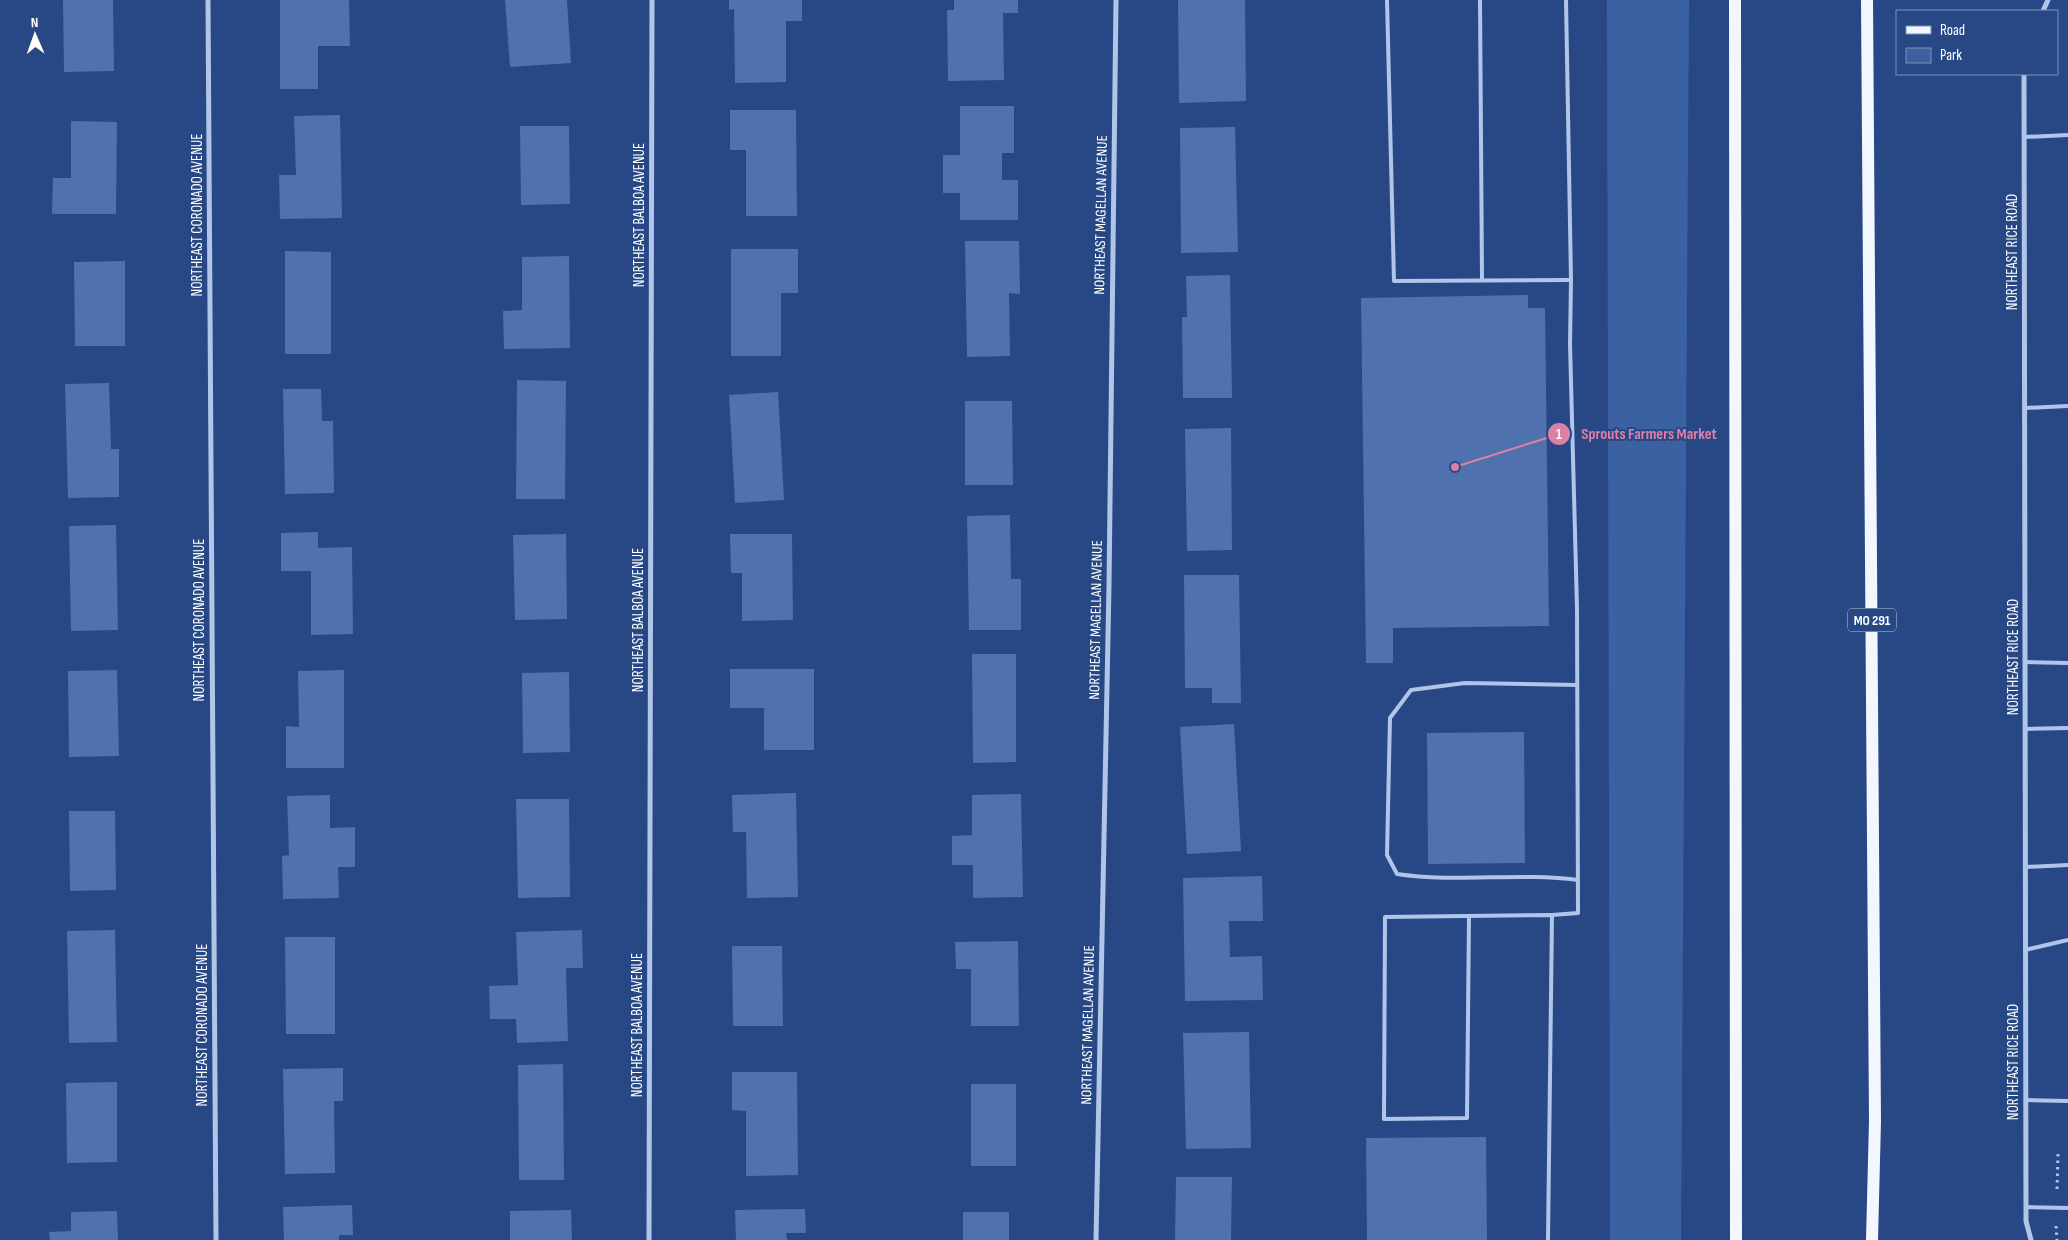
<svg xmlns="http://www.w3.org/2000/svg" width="2068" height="1240" viewBox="0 0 2068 1240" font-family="'Sofia Sans Condensed',sans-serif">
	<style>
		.green { fill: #3b61a2 }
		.building { fill: #4f71ad }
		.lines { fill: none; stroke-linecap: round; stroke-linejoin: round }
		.path { stroke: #b1c5e8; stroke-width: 3; stroke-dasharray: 2.5 4; stroke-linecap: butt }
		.lane { stroke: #b1c5e8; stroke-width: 4 }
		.street { stroke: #b1c5e8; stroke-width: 5 }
		.primary { stroke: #f3f6fe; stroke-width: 12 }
		.labels { text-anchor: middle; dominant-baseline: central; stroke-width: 4; stroke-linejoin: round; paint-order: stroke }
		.shield { fill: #274885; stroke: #bec8da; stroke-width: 1 }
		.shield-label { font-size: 14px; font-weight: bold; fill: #fff }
		.street-label { font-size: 15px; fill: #fff; stroke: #274885 }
		.leader { fill: none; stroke: #dd80a5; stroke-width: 2 }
		.callout-dot { fill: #dd80a5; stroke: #274885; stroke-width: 2 }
		.mark-label { font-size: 15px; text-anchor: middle; font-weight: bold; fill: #fff }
		.callout-label { font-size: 16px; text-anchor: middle; font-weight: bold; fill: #dd80a5; stroke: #274885; stroke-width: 4; stroke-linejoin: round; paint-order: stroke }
	</style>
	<rect width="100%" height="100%" fill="#274885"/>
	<!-- green -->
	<path class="green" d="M1607,0h82l-8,1240h-71z"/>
	<!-- building -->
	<g class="building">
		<path d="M63,0h50l1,71 -50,1z"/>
		<path d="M280,0h69l1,46h-32v43h-38z"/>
		<path d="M505,0h62l4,63 -61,4z"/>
		<path d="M729,0h73v21h-16v61l-51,1 -1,-74 -5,1z"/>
		<path d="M954,0h64v13h-15l1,67 -56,1 -1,-71h7z"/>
		<path d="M1178,0h67l1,101 -67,2z"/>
		<path d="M960,106h54v47h-12v27h16v40h-58v-27h-17v-38h17z"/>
		<path d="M730,110h66l1,106h-51v-66h-16z"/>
		<path d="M340,115l2,103 -62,1 -1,-44h17l-2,-59z"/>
		<path d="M71,121l46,1 -1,92h-64l1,-36h18z"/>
		<path d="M520,126h49l1,78 -49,1z"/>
		<path d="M1235,127l3,125 -57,1 -1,-125z"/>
		<path d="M965,241h54l1,53 -11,-1 1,63 -43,1z"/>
		<path d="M731,249h67v44h-17v63h-50z"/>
		<path d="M285,251l46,1v102h-46z"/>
		<path d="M569,256l1,92 -66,1 -1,-38 19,-1v-53z"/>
		<path d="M125,261v85h-50l-1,-84z"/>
		<path d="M1230,275l2,123h-49l-1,-81h5l-1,-41z"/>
		<path d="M1528,295v13h17l4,318 -156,2v35h-27l-5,-365z"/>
		<path d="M517,380l49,1 -1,118h-49z"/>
		<path d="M109,383l2,66h8v48l-51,1 -3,-114z"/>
		<path d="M283,389h38l1,32h11l1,72 -49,1z"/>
		<path d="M778,392l6,108 -49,3 -6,-108z"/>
		<path d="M965,401h47l1,84h-48z"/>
		<path d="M1231,428l1,122 -45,1 -2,-122z"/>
		<path d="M1010,515l1,64h10v51h-52l-2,-114z"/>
		<path d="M116,525l2,105 -47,1 -2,-105z"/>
		<path d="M318,532v16l34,-1 1,87 -42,1v-64h-30v-38z"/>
		<path d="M566,534l1,85 -52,1 -2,-85z"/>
		<path d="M730,534h62l1,86 -51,1v-48h-11z"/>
		<path d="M1184,575h55l2,128h-29v-15h-27z"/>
		<path d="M972,654h44v108l-43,1z"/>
		<path d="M730,669h84v81h-50v-42h-34z"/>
		<path d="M117,670l2,86 -50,1 -1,-86z"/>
		<path d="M344,670v98h-58v-42l13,1 -1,-56z"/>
		<path d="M569,672l1,80 -47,1 -1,-80z"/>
		<path d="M1234,724l7,127 -54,3 -7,-127z"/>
		<path d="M1524,732l1,131 -97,1 -1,-131z"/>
		<path d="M796,793l2,104 -51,1 -1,-66h-13l-1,-37z"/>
		<path d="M1021,794l2,103 -50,1v-33h-21v-29l20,-1v-40z"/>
		<path d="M330,795v33l25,-1v40h-17l1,31 -56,1 -1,-43 7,-1 -2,-59z"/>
		<path d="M516,799h53l1,98 -52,1z"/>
		<path d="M69,811h46l1,79 -46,1z"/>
		<path d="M1262,876l1,45h-34l1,36 32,-1 1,44 -78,1 -2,-123z"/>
		<path d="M115,930l2,112 -48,1 -2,-112z"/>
		<path d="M582,930l1,38h-17l2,73 -51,2 -1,-24h-26l-1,-33 29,-1 -2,-53z"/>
		<path d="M285,937h50v97h-49z"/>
		<path d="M1018,941l1,85h-48v-57h-15l-1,-27z"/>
		<path d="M732,946h50l1,80h-50z"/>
		<path d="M1249,1032l2,116 -65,1 -3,-116z"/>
		<path d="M563,1064l1,116h-45l-1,-115z"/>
		<path d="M343,1068v33h-9l1,72 -50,1 -2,-105z"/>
		<path d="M732,1072h65l1,103 -52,1v-65l-14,-1z"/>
		<path d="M117,1082v80l-50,1 -1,-80z"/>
		<rect x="971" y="1084" width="45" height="82"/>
		<path d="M1486,1137l1,103h-120l-1,-102z"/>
		<path d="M1176,1177h56l-1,63h-56z"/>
		<path d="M352,1205l1,30h-14v5h-55l-1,-33z"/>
		<path d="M805,1209l1,24h-20l1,7h-51l-1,-30z"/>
		<path d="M571,1210l1,30h-62v-29z"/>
		<path d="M117,1211l1,29h-68l-1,-8 22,-1v-19z"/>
		<rect x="963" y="1212" width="46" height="28"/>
	</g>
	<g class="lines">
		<!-- path -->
		<g class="path">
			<path d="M2057,1189l1,-35"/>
			<path d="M2056,1226l1,14"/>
		</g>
		<!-- lane -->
		<g class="lane">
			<path d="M1387,0l7,281 177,-1"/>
			<path d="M1480,0l2,280"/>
			<path d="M2024,137l44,-2"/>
			<path d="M2025,408l43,-2"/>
			<path d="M2025,662l43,1"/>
			<path d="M1577,685l-112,-2 -54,7 -21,28 -3,137 10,19c60,9 121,-2 181,6"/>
			<path d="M2025,729l43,-1"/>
			<path d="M2026,867l42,-2"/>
			<path d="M1552,915l26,-2 -1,-305 -7,-264 1,-64 -5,-280"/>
			<path d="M1469,916l-2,202 -83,1 1,-202 167,-2 -4,325"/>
			<path d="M2025,950l43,-10"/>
			<path d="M2026,1100l42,1"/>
			<path d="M2026,1207l42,1"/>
		</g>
		<!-- street -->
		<g class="street">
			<path d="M208,0l8,1240"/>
			<path d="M2043,11l5,-11"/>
			<path d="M2024,74l2,1147 5,19"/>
			<path d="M649,1240l3,-1240"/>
			<path d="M1096,1240l13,-654 7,-586"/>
		</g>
		<!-- primary -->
		<g class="primary">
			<path d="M1735,0l1,1240"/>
			<path d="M1867,0l8,1121 -3,119"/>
		</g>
	</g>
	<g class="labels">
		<!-- shield labels -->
		<rect class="shield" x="1848" y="608.5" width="48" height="23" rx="4"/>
		<g class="shield-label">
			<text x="1872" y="620">MO 291</text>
		</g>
		<!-- street labels -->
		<g class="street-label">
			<text transform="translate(197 215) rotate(-90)">NORTHEAST CORONADO AVENUE</text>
			<text transform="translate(639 215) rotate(-90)">NORTHEAST BALBOA AVENUE</text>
			<text transform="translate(1101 215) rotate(-89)">NORTHEAST MAGELLAN AVENUE</text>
			<text transform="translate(2012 252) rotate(-90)">NORTHEAST RICE ROAD</text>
			<text transform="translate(199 620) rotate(-90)">NORTHEAST CORONADO AVENUE</text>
			<text transform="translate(638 620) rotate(-90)">NORTHEAST BALBOA AVENUE</text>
			<text transform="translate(1096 620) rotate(-89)">NORTHEAST MAGELLAN AVENUE</text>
			<text transform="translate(2013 657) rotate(-90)">NORTHEAST RICE ROAD</text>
			<text transform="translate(202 1025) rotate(-90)">NORTHEAST CORONADO AVENUE</text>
			<text transform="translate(637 1025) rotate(-90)">NORTHEAST BALBOA AVENUE</text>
			<text transform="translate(1088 1025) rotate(-89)">NORTHEAST MAGELLAN AVENUE</text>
			<text transform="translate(2013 1062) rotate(-90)">NORTHEAST RICE ROAD</text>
		</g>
	</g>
	<!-- callouts -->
	<path class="leader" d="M1455 467L1559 434"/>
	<g class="callout-dot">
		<circle cx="1455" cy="467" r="5"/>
		<circle cx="1559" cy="434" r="12"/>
	</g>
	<g class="mark-label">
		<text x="1559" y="439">1</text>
	</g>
	<g class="callout-label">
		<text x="1649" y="439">Sprouts Farmers Market</text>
	</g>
	<!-- legend -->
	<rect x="1896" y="10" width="162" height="65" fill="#274885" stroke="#7d91b6"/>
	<rect x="1906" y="26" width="25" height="8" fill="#f3f6fe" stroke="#7d91b6"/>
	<text x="1940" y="35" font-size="15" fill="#ffffff">Road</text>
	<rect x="1906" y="48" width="25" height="15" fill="#3b61a2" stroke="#7d91b6"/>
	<text x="1940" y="60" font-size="15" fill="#ffffff">Park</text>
	<!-- north arrow -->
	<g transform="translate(35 35) rotate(358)" stroke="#274885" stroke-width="4" paint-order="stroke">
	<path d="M0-4L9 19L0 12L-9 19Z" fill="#ffffff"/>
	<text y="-8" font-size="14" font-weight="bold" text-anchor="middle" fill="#ffffff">N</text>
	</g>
</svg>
